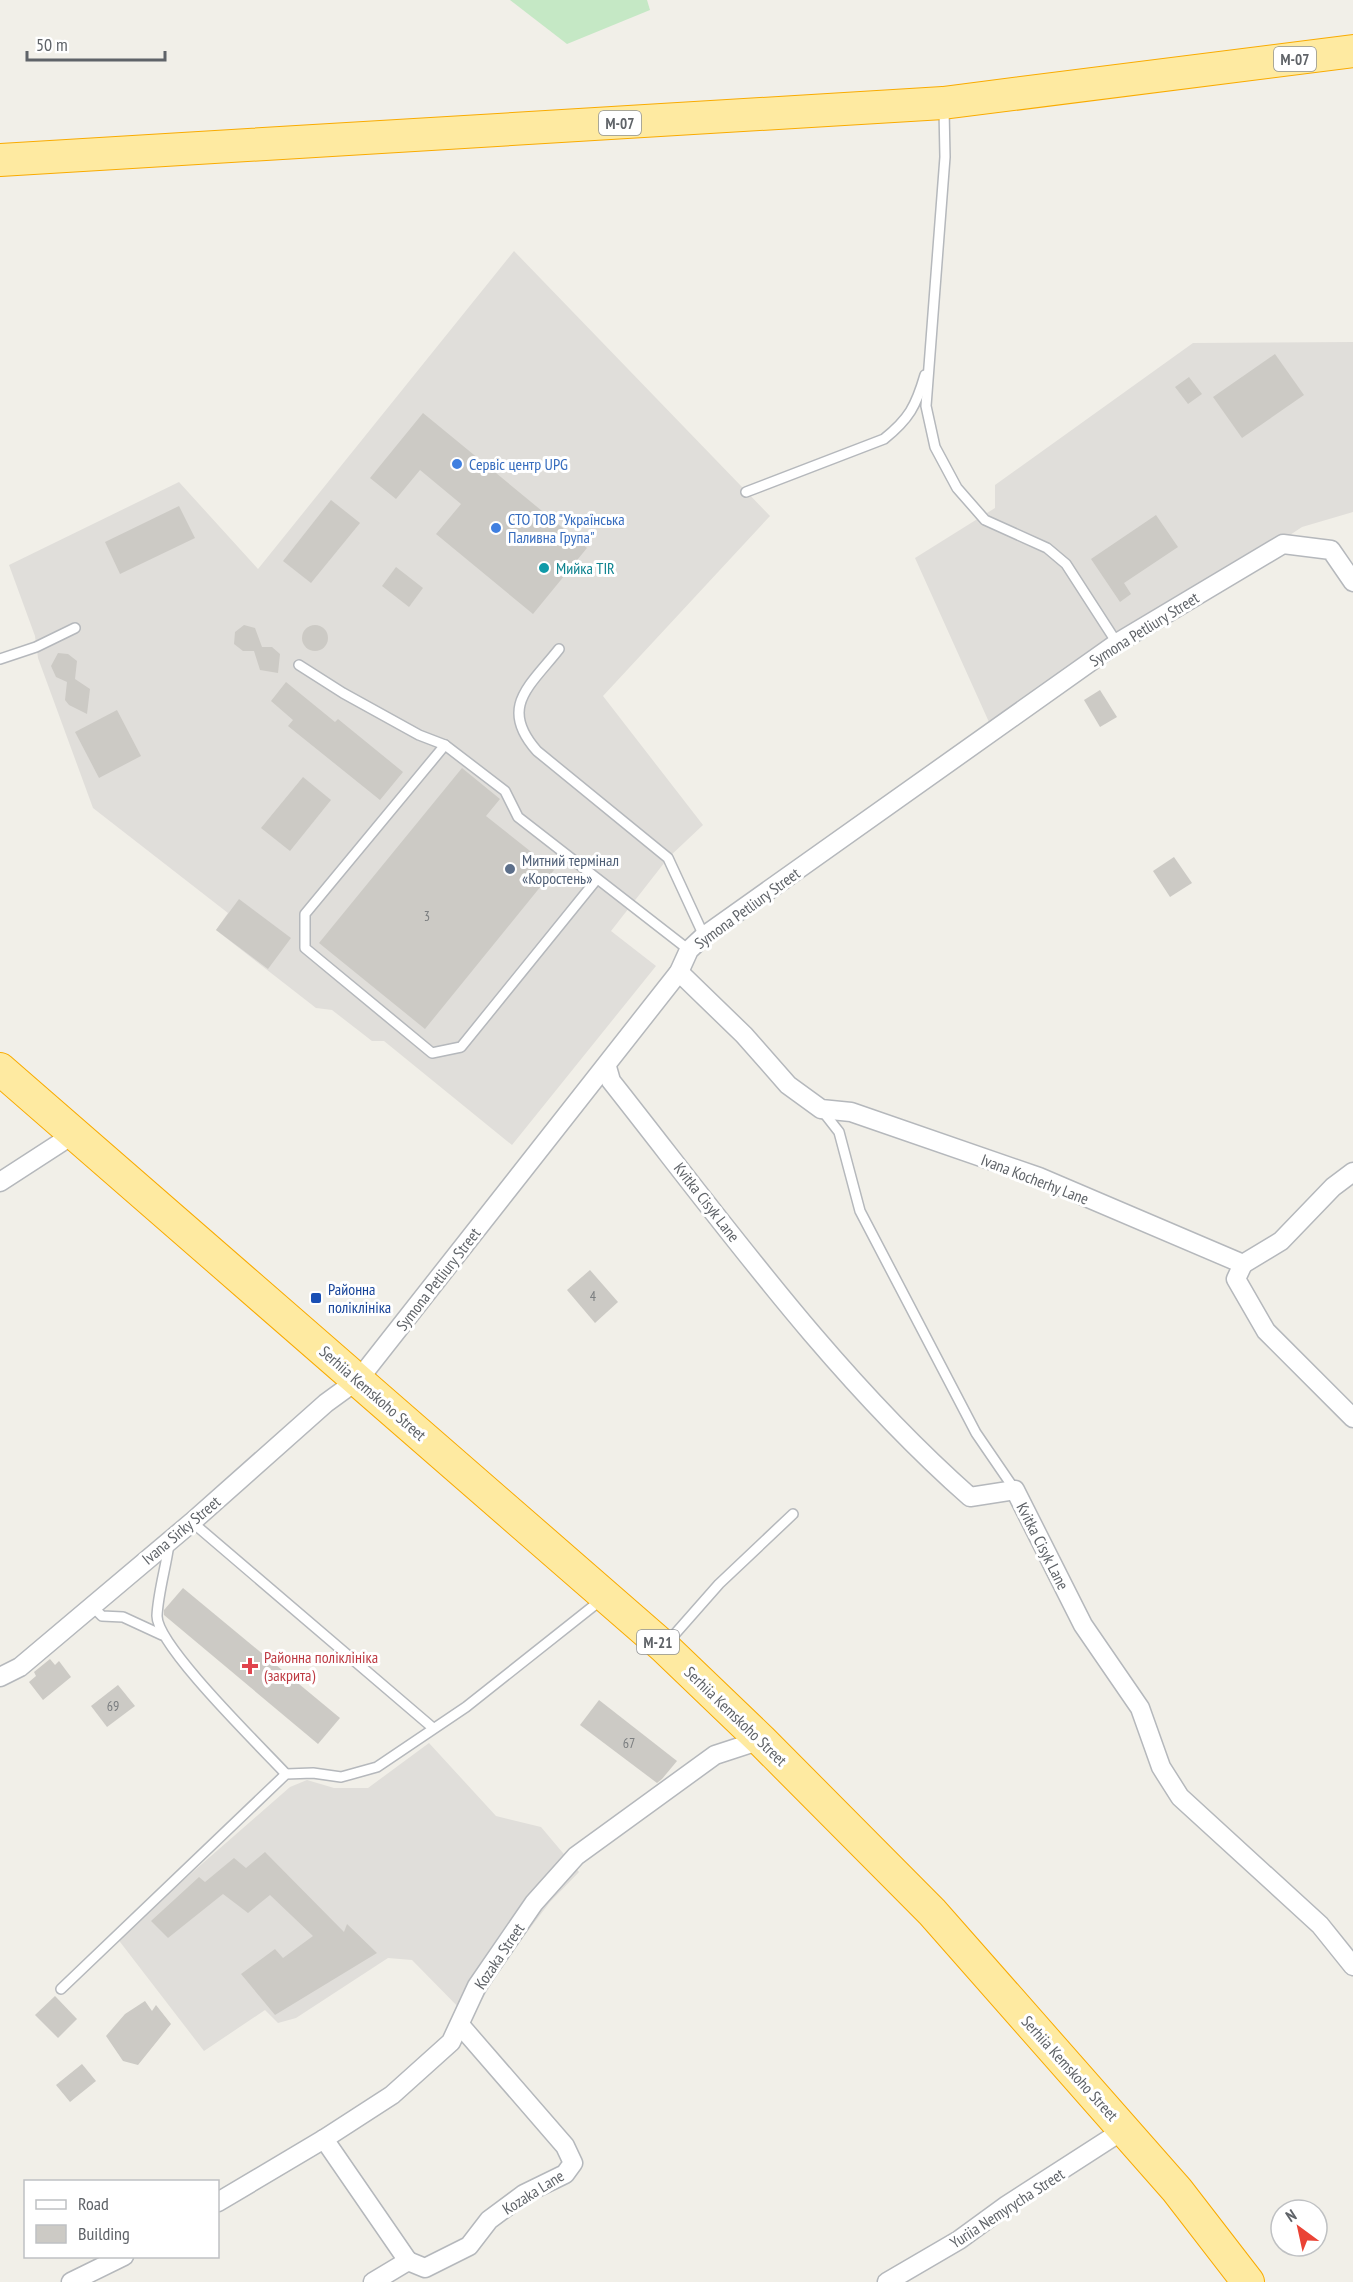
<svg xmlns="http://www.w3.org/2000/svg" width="1353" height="2282" viewBox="0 0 1353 2282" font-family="'PT Sans Narrow',sans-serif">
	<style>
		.industrial { fill: #e0deda }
		.green { fill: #c5e8c5 }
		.building { fill: #cccac5 }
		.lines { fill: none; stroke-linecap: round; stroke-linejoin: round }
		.service-casing { stroke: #b5b8bc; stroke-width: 12 }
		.minor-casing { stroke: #b5b8bc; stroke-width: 21 }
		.trunk-casing { stroke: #f9ab00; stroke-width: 34 }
		.service { stroke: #fff; stroke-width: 9 }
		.minor { stroke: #fff; stroke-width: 18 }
		.trunk { stroke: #feeaa1; stroke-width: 32 }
		.shop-dot { fill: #3f7fe0; stroke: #fff; stroke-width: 2 }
		.culture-dot { fill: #0f9aa8; stroke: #fff; stroke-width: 2 }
		.service-dot { fill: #5c6f8a; stroke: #fff; stroke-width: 2 }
		.transit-dot { fill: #1a4fb4; stroke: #fff; stroke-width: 2 }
		.health-dot { fill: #e0444e; stroke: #fff; stroke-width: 2 }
		.labels { text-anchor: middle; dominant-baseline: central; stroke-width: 6; stroke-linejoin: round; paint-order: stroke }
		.number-label { font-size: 14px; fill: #7a7d7f }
		.shield { fill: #fff; stroke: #8f9295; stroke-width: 1.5 }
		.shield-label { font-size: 15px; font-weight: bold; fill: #5f6368 }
		.shop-label { font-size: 16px; fill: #366cbe; stroke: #fff; text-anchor: start }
		.culture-label { font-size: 16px; fill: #0d838f; stroke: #fff; text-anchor: start }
		.street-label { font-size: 16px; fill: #5f6368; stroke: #fff }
		.service-label { font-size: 16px; fill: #4e5e75; stroke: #fff; text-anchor: start }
		.transit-label { font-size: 16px; fill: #164399; stroke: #fff; text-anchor: start }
		.health-label { font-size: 16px; fill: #be3a42; stroke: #fff; text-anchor: start }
	</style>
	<rect width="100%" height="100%" fill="#f1efe8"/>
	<!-- industrial -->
	<g class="industrial">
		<path d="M514,251l256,265 -167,180 100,129 -35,33 -57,73 45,35 -144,179 -128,-104h-12l-40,-31 -16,-2 -100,-78 12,-17 -135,-105 -55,-150 -3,-22 -26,-71 170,-83 79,87z"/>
		<path d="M1353,342v170l-51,15 -309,204 -78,-173 80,-50v-23l198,-142z"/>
		<path d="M429,1743l67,73 45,11 38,45 -29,30 -42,55 -38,62 -58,-59 -24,-2 -92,60 -18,5 -13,-13 -61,41 -87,-113 173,-151 17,-7 27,8h34z"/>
	</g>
	<!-- green -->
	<path class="green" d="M510,0h137l3,10 -83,34z"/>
	<!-- building -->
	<g class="building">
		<path d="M1275,354l29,41 -62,43 -29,-41z"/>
		<path d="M1189,377l13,17 -14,10 -13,-17z"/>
		<path d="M423,413l164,135 -54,66 -97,-80 25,-30 -41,-34 -24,29 -26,-21z"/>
		<path d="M331,500l29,23 -49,60 -28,-22z"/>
		<path d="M179,506l16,32 -75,36 -15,-32z"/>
		<path d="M1156,515l22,32 -54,36 7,11 -11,8 -29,-43z"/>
		<path d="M396,567l27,21 -14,19 -27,-21z"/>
		<circle cx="315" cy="638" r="13"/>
		<path d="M244,625l11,3 7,19h10l8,7 -2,19 -18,-3 -6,-19h-11l-9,-7 1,-12z"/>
		<path d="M58,653l10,1 9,7 -2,18 15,10 -3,25 -18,-9 -4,-5 2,-18 -11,-5 -5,-11z"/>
		<path d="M286,682l49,40 3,-3 65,53 -23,28 -92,-74 5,-6 -22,-19z"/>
		<path d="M1100,690l17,27 -17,10 -16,-27z"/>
		<path d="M117,710l24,46 -42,22 -24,-46z"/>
		<path d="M462,768l38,31 -14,17 68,54 -129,159 -106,-86z"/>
		<path d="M303,777l28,23 -41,51 -29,-23z"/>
		<path d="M1174,857l18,26 -22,14 -17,-26z"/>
		<path d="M239,899l52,39 -23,31 -52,-39z"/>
		<path d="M590,1270l28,32 -23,21 -28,-33z"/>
		<path d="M183,1588l157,130 -22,26 -154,-129v-5z"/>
		<path d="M50,1659l5,6 4,-4 12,16 -28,23 -14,-18 7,-6 -2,-4z"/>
		<path d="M118,1685l17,21 -28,21 -16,-21z"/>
		<path d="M599,1700l78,61 -15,18 -5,4 -77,-58z"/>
		<path d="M265,1852l79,80 3,-8 30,29 -102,62 -34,-41 34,-25 8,9 30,-22 -43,-41 -22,18 -25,-19 -55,44 -17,-17 48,-44 6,5 29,-24 12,10z"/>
		<path d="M55,1996l22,23 -19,19 -23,-23z"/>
		<path d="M145,2001l7,10 4,-6 15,19 -33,41 -15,-4 -17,-25 19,-22z"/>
		<path d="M82,2064l14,17 -26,21 -14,-17z"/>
	</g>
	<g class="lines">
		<defs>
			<g id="service">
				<path d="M944,109l1,48 -19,249 9,41 22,41 28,32 62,28 19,16 51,79"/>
				<path d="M746,492l138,-53c25,-20 32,-33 41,-64"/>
				<path d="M559,649c-29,37 -61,58 -22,102l131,107 36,78"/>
				<path d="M0,659l36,-12 39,-19"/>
				<path d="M299,665l44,28 76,42 26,10 60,46 13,26 171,133"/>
				<path d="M445,745l-140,169v34l127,105 29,-6 136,-168"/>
				<path d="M821,1109l18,23 21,79 116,222 39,57"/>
				<path d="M192,1522l241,206"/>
				<path d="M169,1544c-3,23 -11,49 -12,72 0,30 105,132 129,158"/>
				<path d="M92,1606l10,10 21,1 39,18"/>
				<path d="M667,1643l52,-59 74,-70"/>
				<path d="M61,1989l225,-215 27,-1 28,4 36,-10 89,-60 135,-107"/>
			</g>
			<g id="minor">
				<path d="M679,972l65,63 44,50 33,24 30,3 188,65 204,87 -7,15 30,52 87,87"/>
				<path d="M607,1067l4,14c113,143 222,295 359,416l45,-7 68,135 57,83 21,59 19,30 140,128 33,41"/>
				<path d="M0,1182l74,-48"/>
				<path d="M1243,1264l38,-23 52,-54 20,-15"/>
				<path d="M0,1677l20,-10 172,-145 134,-119 33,-24 320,-407 10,-22 15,-14 413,-293 166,-99 48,6 22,32"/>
				<path d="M324,2139l84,122"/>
				<path d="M218,2202l106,-63 68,-44 59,-53 26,-56 57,-83 42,-47 139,-101 46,-15"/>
				<path d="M71,2282l53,-26"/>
				<path d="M373,2282l35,-21 17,7 44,-22 20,-26 35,-26 41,-20 8,-11 -8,-17 -105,-121"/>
				<path d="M887,2282l72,-42 48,-35 118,-76"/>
			</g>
			<g id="trunk">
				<path d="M0,160l943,-57 410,-52"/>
				<path d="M0,1069l664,578 97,93 171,172 245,278 71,92"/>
			</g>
		</defs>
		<!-- service casing -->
		<use href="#service" class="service-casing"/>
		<!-- minor casing -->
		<use href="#minor" class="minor-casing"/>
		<!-- trunk casing -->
		<use href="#trunk" class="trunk-casing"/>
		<!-- service -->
		<use href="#service" class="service"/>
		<!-- minor -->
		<use href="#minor" class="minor"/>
		<!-- trunk -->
		<use href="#trunk" class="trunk"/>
	</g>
	<!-- markers -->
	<g class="shop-dot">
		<circle cx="457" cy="464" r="6"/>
		<circle cx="496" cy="528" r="6"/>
	</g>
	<circle class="culture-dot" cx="544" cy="568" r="6"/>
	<circle class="service-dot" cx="510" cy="869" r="6"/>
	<rect class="transit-dot" x="310" y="1292" width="12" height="12" rx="3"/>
	<path class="health-dot" d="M247 1657h6v6h6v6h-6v6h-6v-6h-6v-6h6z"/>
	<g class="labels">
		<!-- number labels -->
		<g class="number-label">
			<text x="427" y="916">3</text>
			<text x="593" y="1296">4</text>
			<text x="113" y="1706">69</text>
			<text x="629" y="1743">67</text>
		</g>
		<!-- shield labels -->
		<g class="shield">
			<rect x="1274" y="47" width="42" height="24" rx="4.5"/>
			<rect x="599" y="111" width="42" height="24" rx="4.5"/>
			<rect x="637" y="1630" width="42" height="24" rx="4.5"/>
		</g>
		<g class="shield-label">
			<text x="1295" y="59">М-07</text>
			<text x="620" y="123">М-07</text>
			<text x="658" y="1642">М-21</text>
		</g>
		<!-- shop labels -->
		<g class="shop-label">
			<text x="469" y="464">Сервіс центр UPG</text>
			<text x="508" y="519">СТО ТОВ "Українська<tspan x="508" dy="18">Паливна Група"</tspan></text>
		</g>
		<!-- culture labels -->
		<g class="culture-label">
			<text x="556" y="568">Мийка TIR</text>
		</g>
		<!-- street labels -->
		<g class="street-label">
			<text transform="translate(1144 629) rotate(-32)">Symona Petliury Street</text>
			<text transform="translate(747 908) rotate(-36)">Symona Petliury Street</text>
			<text transform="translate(1035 1179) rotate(21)">Ivana Kocherhy Lane</text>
			<text transform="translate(707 1202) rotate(52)">Kvitka Cisyk Lane</text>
			<text transform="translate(438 1279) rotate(-52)">Symona Petliury Street</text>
			<text transform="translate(373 1393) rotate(41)">Serhiia Kemskoho Street</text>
			<text transform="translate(181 1530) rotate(-40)">Ivana Sirky Street</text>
			<text transform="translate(1043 1546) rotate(63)">Kvitka Cisyk Lane</text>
			<text transform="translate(736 1716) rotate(44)">Serhiia Kemskoho Street</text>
			<text transform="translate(499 1956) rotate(-56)">Kozaka Street</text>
			<text transform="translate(1070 2068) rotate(48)">Serhiia Kemskoho Street</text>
			<text transform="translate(533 2192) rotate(-32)">Kozaka Lane</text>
			<text transform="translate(1007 2208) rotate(-33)">Yuriia Nemyrycha Street</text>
		</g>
		<!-- service labels -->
		<g class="service-label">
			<text x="522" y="860">Митний термінал<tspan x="522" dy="18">«Коростень»</tspan></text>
		</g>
		<!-- transit labels -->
		<g class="transit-label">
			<text x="328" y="1289">Районна<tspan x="328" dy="18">поліклініка</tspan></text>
		</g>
		<!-- health labels -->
		<g class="health-label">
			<text x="264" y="1657">Районна поліклініка<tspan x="264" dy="18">(закрита)</tspan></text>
		</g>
	</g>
	<!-- legend -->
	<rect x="24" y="2180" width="195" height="78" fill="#ffffff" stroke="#bfc1c3" stroke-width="1.5"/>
	<rect x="36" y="2200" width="30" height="9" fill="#ffffff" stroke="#bfc1c3" stroke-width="1.5"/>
	<text x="78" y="2210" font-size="18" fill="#5f6368">Road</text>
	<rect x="36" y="2225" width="30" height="18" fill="#cccac5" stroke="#bfc1c3" stroke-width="1.5"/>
	<text x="78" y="2240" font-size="18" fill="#5f6368">Building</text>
	<!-- north arrow -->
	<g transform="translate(1299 2228) rotate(327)"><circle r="28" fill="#ffffff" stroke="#bfc1c3" stroke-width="1.5"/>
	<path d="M0-4.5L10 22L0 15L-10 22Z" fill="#ea4335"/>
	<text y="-9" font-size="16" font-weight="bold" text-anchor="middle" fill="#5f6368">N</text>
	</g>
	<!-- scale -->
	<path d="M27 51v9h138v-9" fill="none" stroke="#5f6368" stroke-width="3"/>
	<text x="36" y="51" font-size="18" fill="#5f6368" stroke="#ffffff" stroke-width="4.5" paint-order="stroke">50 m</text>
</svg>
